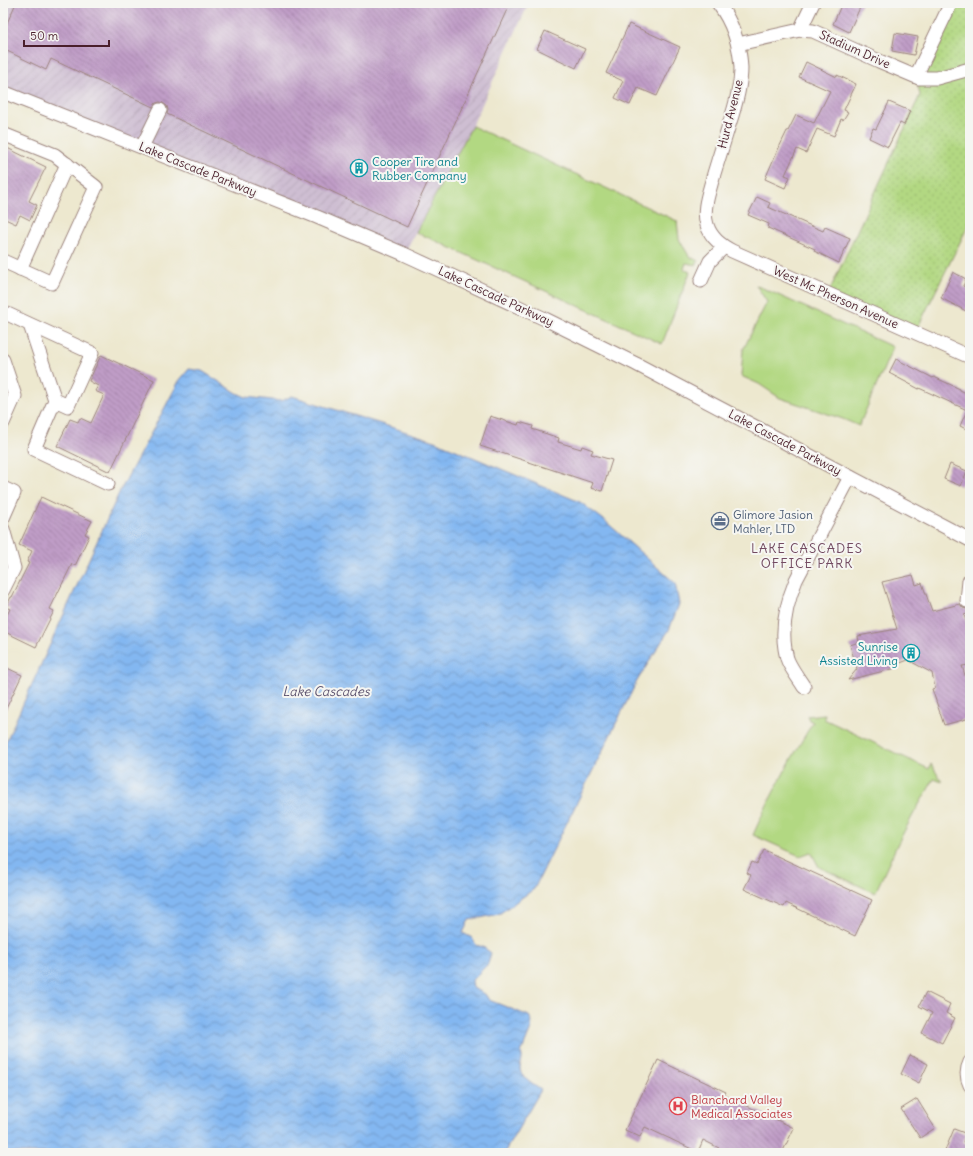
<svg xmlns="http://www.w3.org/2000/svg" width="973" height="1156" viewBox="0 0 973 1156" font-family="Delius,sans-serif">
	<style>
		.industrial { fill: url(#industrial-furrows) }
		.grass { fill: #b2d882; stroke: #7e7c56 }
		.park { fill: url(#park-dots); stroke: #7e7c56 }
		.water { fill: url(#water-waves); stroke: #666b8e }
		.building { fill: url(#building-back-hatch) }
		.lines { fill: none; stroke-linecap: round; stroke-linejoin: round }
		.minor-casing { stroke: #9c847d; stroke-width: 15 }
		.minor { stroke: #fff; stroke-width: 13 }
		.labels { text-anchor: middle; dominant-baseline: central; stroke-width: 4; stroke-linejoin: round; paint-order: stroke }
		.street-label { font-size: 12px; fill: #4a1f2b; stroke: #f6f6f2 }
		.culture-label { font-size: 12px; fill: #0d838f; stroke: #f6f6f2; text-anchor: start }
		.service-label { font-size: 12px; fill: #4e5e75; stroke: #f6f6f2; text-anchor: start }
		.health-label { font-size: 12px; fill: #be3a42; stroke: #f6f6f2; text-anchor: start }
		.neighbourhood-label { font-size: 13px; letter-spacing: 1px; fill: #734b62; stroke: #f6f6f2 }
		.water-label { font-size: 13px; font-style: italic; fill: #5e5470; stroke: #f6f6f2 }
	</style>
	<defs>
		<pattern id="industrial-furrows" width="10" height="10" patternUnits="userSpaceOnUse"><rect width="10" height="10" fill="#cebed2"/><path d="M-1 1l2-2M0 10L10 0M9 11l2-2" fill="none" stroke="#b2a3b4"/></pattern>
		<pattern id="park-dots" width="8" height="8" patternUnits="userSpaceOnUse"><rect width="8" height="8" fill="#b2d882"/><path d="M2 2h.1M6 6h.1" fill="none" stroke="#9bb970" stroke-width="1.8" stroke-linecap="round"/></pattern>
		<pattern id="water-waves" width="16" height="10" patternUnits="userSpaceOnUse"><rect width="16" height="10" fill="#83b7f1"/><path d="M0 5q4-4 8 0t8 0" fill="none" stroke="#6d94c3"/></pattern>
		<pattern id="building-back-hatch" width="6" height="6" patternUnits="userSpaceOnUse"><rect width="6" height="6" fill="#c09dc7"/><path d="M-1 5l2 2M0 0l6 6M5-1l2 2" fill="none" stroke="#9e7fa2"/></pattern>
	</defs>
	<rect width="100%" height="100%" fill="#f6f6f2"/>
	<filter id="ink" filterUnits="userSpaceOnUse"><feTurbulence type="fractalNoise" baseFrequency=".025" numOctaves="2"/><feDisplacementMap in="SourceGraphic" scale="8" xChannelSelector="R" yChannelSelector="G"/><feConvolveMatrix kernelMatrix="1 2 1 2 8 2 1 2 1" color-interpolation-filters="sRGB"/></filter>
	<filter id="wash" filterUnits="userSpaceOnUse"><feTurbulence type="fractalNoise" baseFrequency=".012" numOctaves="4" result="noise"/><feDisplacementMap in="SourceGraphic" scale="16" xChannelSelector="R" yChannelSelector="G"/><feGaussianBlur stdDeviation="0.9" result="paint"/><feColorMatrix in="noise" values="0 0 0 0 0 0 0 0 0 0 0 0 0 0 0 0 0 1.4 0 .05"/><feComposite in="paint" operator="in"/></filter>
	<g filter="url(#wash)">
		<rect width="100%" height="100%" fill="#ede8cf"/>
		<!-- industrial -->
		<path class="industrial" d="M3,3h526l-57,123 -68,128 -401,-162z"/>
		<!-- grass -->
		<g class="grass">
			<path d="M472,126l205,95 2,18 10,17 9,5 -2,4 -10,-2 -2,6 6,3 -28,72 -246,-112z"/>
			<path d="M756,285l137,62 -34,79 -16,-7 -63,-21 -21,-14 -18,-8 2,-26 24,-48z"/>
			<path d="M825,714l-1,5 105,50 2,-5 11,18 -8,-3 -20,34 -16,30 -23,50 -56,-26 -8,-15 -11,4 -47,-21c17,-39 38,-76 60,-113l-4,-2 -2,-4z"/>
		</g>
		<!-- park -->
		<path class="park" d="M951,3h19v219l-55,111 -87,-39 92,-199 -4,-19z"/>
		<!-- water -->
		<path class="water" d="M189,369l13,2 35,22 9,4 35,4 11,-5 140,44 148,62 24,18 71,63 4,21 -10,26 -32,51 -103,208 -35,25 -30,6 -6,13 9,5 4,7 7,2 8,6 -3,11 -16,16 1,8 12,6 4,6 40,16 3,5 -1,8 -10,24c3,7 -1,10 -1,16 0,8 15,17 21,21l-37,63h-501v-405l117,-257 59,-110z"/>
		<g id="blocks">
			<!-- building -->
			<g class="building">
				<path d="M16,3h494l-103,224 -240,-113 1,-4 -1,-4 -4,-3 -3,-1 -4,1 -3,4 -102,-48 -5,11 -43,-21v-17z"/>
				<path d="M842,3h20l-13,29 -16,-8z"/>
				<path d="M629,24l51,23 -23,49 -19,-8 -8,17 -15,-7 8,-17 -17,-8z"/>
				<path d="M545,31l40,18 -9,19 -39,-19z"/>
				<path d="M895,33l23,4 -4,18 -22,-4z"/>
				<path d="M806,62l31,15v-2l19,9 -12,26 4,2 -5,8 -2,-1 -7,17 -17,-7 -11,24 -9,-4 -12,26 5,2 -5,11 -20,-9 10,-23 12,-25h1l8,-16 18,8 16,-32 -31,-14z"/>
				<path d="M889,102l21,9 -6,14 -4,-2 -12,24 -19,-9 4,-10 3,1z"/>
				<path d="M3,146l43,21 -17,34 8,4 -7,15 -10,-5 -4,9 -13,-6z"/>
				<path d="M757,197l13,6 -2,4 55,24 2,-4 25,11 -11,25 -25,-12 1,-2 -47,-21 1,-4 -21,-9z"/>
				<path d="M953,272l13,7 -3,7 7,4v13l-4,8 -25,-13z"/>
				<path d="M101,355l53,25 -44,92 -53,-26 13,-27 8,3 2,-4 11,5 13,-28 -9,-4 3,-5 -9,-5z"/>
				<path d="M896,359l37,19 1,-1 26,12v1l10,5v36l-10,-5 7,-16 -48,-22v1l-30,-16z"/>
				<path d="M490,416l28,9 1,-3 14,4 -1,3 27,9 -1,4 23,7 1,-3 11,4 -2,4 21,6 -10,31 -11,-3 2,-5 -113,-37z"/>
				<path d="M950,464l17,7 -6,15 -17,-7z"/>
				<path d="M41,497l51,24 -7,13 4,2 -14,30 -3,-2 -22,45 4,2 -18,36 -33,-16v-8l7,-14 -4,-2 5,-10h1l17,-34 -2,-1 5,-11 -13,-6z"/>
				<path d="M913,575l3,10 6,-2 10,28 28,-7 3,4 4,1 3,-1v5l-6,2 6,17v33l-8,1 8,24v28l-26,7 -12,-36 3,-1 -3,-15 -24,-13 -13,5 1,3 -48,12 9,-11 -7,-24 9,-3 -1,-6 39,-7 -15,-47z"/>
				<path d="M3,666l19,9 -19,40z"/>
				<path d="M764,850l108,50 -17,36 -69,-33 -2,4 -40,-18 7,-14 -4,-2 5,-11 5,2z"/>
				<path d="M926,992l24,12 -4,9 9,5 -13,25 -20,-10 10,-20 -13,-7z"/>
				<path d="M910,1055l18,9 -9,19 -18,-9z"/>
				<path d="M658,1060l68,32 -2,3 70,33 -12,25h-65l2,-5 -16,-8 -5,12 -53,-25 -5,10 -15,-7z"/>
				<path d="M917,1099l18,29 -15,10 -19,-29z"/>
				<path d="M954,1129l13,5 -4,8 7,3v8h-26z"/>
			</g>
		</g>
	</g>
	<g filter="url(#ink)">
		<use href="#blocks" fill-opacity="0" stroke="#9c847d" stroke-width="1"/>
		<g class="lines">
			<defs>
				<g id="minor">
					<path d="M718,3c14,19 22,42 23,65 0,19 -6,39 -12,57 -5,17 -11,35 -16,52 -4,16 -11,32 -6,48 4,13 14,20 25,26l238,106"/>
					<path d="M800,30l13,-27"/>
					<path d="M738,44l62,-14 13,1 66,30 40,17h18l33,-9"/>
					<path d="M916,76l35,-73"/>
					<path d="M3,92l314,125 87,37 141,65 91,45 334,176"/>
					<path d="M3,134l52,21 41,32 -44,96 -49,-22"/>
					<path d="M142,147l18,-37"/>
					<path d="M20,269l47,-105"/>
					<path d="M701,281l9,-20 14,-14"/>
					<path d="M3,312l89,41 -24,53 -13,-6 -21,49 74,35"/>
					<path d="M30,325l25,75"/>
					<path d="M3,360l12,36 -12,27"/>
					<path d="M3,488l11,5 -11,25"/>
					<path d="M3,529l11,39 -11,22"/>
					<path d="M967,601l2,-20"/>
					<path d="M804,687c-5,-8 -12,-17 -16,-26 -2,-4 -2,-8 -3,-12 -4,-24 2,-47 11,-69l54,-103"/>
					<path d="M970,1062c-4,8 -4,15 0,23"/>
				</g>
			</defs>
			<!-- minor casing -->
			<use href="#minor" class="minor-casing"/>
			<!-- minor -->
			<use href="#minor" class="minor"/>
		</g>
	</g>
	<!-- icons -->
	<defs>
		<symbol id="building-ring" viewBox="-11 -11 22 22"><circle r="9.5" fill="#f6f6f2" stroke="#0f9aa8" stroke-width="1.5"/><path d="M-4-6H4V6H1V3H-1V6H-4ZM-2.5-4.3h1.7v1.8h-1.7ZM.8-4.3h1.7v1.8H.8ZM-2.5-1h1.7V.8h-1.7ZM.8-1h1.7V.8H.8Z" fill="#0f9aa8"/></symbol>
		<symbol id="office-ring" viewBox="-11 -11 22 22"><circle r="9.5" fill="#f6f6f2" stroke="#5c6f8a" stroke-width="1.5"/><path d="M-6-3h4V-5.5h4V-3h4V5H-6ZM-1-4.5V-3h2v-1.5ZM-6 0V1H6V0Z" fill="#5c6f8a"/></symbol>
		<symbol id="hospital-ring" viewBox="-11 -11 22 22"><circle r="9.5" fill="#f6f6f2" stroke="#e0444e" stroke-width="1.5"/><path d="M-5-5h3v3.5h4V-5h3V5h-3V1.5h-4V5h-3Z" fill="#e0444e"/></symbol>
	</defs>
	<g fill-rule="evenodd">
		<use href="#building-ring" x="349" y="158" width="20" height="20"/>
		<use href="#office-ring" x="710" y="511" width="20" height="20"/>
		<use href="#building-ring" x="901" y="643" width="20" height="20"/>
		<use href="#hospital-ring" x="668" y="1096" width="20" height="20"/>
	</g>
	<g class="labels">
		<!-- street labels -->
		<g class="street-label">
			<text transform="translate(855 49) rotate(24)">Stadium Drive</text>
			<text transform="translate(730 114) rotate(-76)">Hurd Avenue</text>
			<text transform="translate(198 169) rotate(22)">Lake Cascade Parkway</text>
			<text transform="translate(496 296) rotate(25)">Lake Cascade Parkway</text>
			<text transform="translate(836 297) rotate(24)">West Mc Pherson Avenue</text>
			<text transform="translate(785 442) rotate(28)">Lake Cascade Parkway</text>
		</g>
		<!-- culture labels -->
		<g class="culture-label">
			<text x="372" y="161">Cooper Tire and<tspan x="372" dy="14">Rubber Company</tspan></text>
			<text x="898" y="646" text-anchor="end">Sunrise<tspan x="898" dy="14">Assisted Living</tspan></text>
		</g>
		<!-- service labels -->
		<g class="service-label">
			<text x="733" y="514">Glimore Jasion<tspan x="733" dy="14">Mahler, LTD</tspan></text>
		</g>
		<!-- health labels -->
		<g class="health-label">
			<text x="691" y="1099">Blanchard Valley<tspan x="691" dy="14">Medical Associates</tspan></text>
		</g>
		<!-- neighbourhood labels -->
		<g class="neighbourhood-label">
			<text x="807" y="548">LAKE CASCADES<tspan x="807" dy="15">OFFICE PARK</tspan></text>
		</g>
		<!-- water labels -->
		<g class="water-label">
			<text x="326" y="691">Lake Cascades</text>
		</g>
	</g>
	<!-- margin -->
	<rect width="973" height="1156" fill="none" stroke="#f6f6f2" stroke-width="16"/>
	<!-- scale -->
	<path d="M24 40v6h85v-6" fill="none" stroke="#4a1f2b" stroke-width="2"/>
	<text x="30" y="40" font-size="12" fill="#4a1f2b" stroke="#f6f6f2" stroke-width="3" paint-order="stroke">50 m</text>
</svg>
